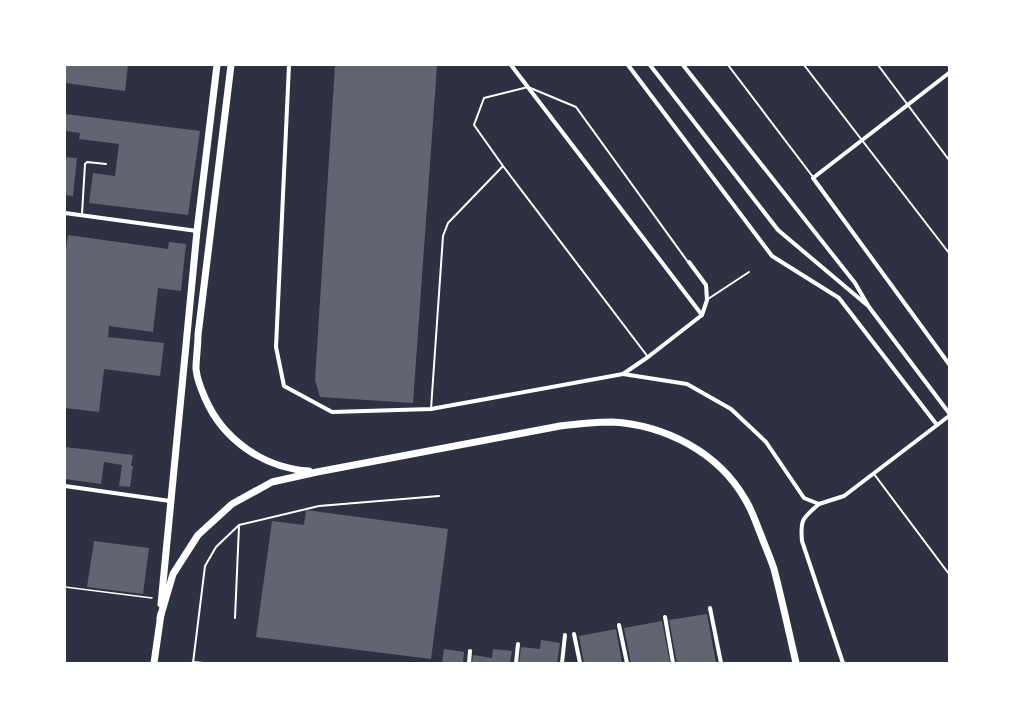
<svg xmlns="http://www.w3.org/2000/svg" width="1014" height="728" viewBox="0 0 1014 728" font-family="'IBM Plex Sans',sans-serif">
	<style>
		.building { fill: #626471 }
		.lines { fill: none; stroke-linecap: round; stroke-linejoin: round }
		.path { stroke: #fff; stroke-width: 1.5 }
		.service { stroke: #fff; stroke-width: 2 }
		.minor { stroke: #fff; stroke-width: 4 }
		.primary { stroke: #fff; stroke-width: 7 }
	</style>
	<rect width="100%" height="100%" fill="#2d3142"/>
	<!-- building -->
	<g class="building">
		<path d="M65,65h63l-3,26 -60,-8z"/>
		<path d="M335,65h102l-24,338 -93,-6 -5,-17z"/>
		<path d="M65,114l135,17 -12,84 -99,-12 4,-30 22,3 4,-32 -40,-5 1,-6 -15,-2z"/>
		<path d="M65,157l12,1 -4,38 -8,-1z"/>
		<path d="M68,235l100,14 1,-7 17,2 -5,47 -23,-3 -5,44 -44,-6 -1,11 56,6 -4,33 -56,-7 -5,43 -34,-4v-154z"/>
		<path d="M65,447l68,8 -2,11h2l-3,21 -11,-1 3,-21 -18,-3 -3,22 -36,-5z"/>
		<path d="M306,510l142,19 -17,130 -175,-22 16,-116 32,4z"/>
		<path d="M94,541l55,7 -6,46 -56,-7z"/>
		<path d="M707,614l9,49h-39l-8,-43z"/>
		<path d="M662,621l8,42h-39l-7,-35z"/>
		<path d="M616,629l6,34h-38l-5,-27z"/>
		<path d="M541,640l19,3 -3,20h-38l2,-16 19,2z"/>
		<path d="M444,649l20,3 -1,11h-21z"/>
		<path d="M493,649l19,2 -2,12h-38l1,-8 19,3z"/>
	</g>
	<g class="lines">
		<!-- path -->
		<path class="path" d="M65,587l87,11"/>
		<!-- service -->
		<g class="service">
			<path d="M728,65l85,112"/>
			<path d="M804,65l145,188"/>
			<path d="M878,65l71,95"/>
			<path d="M948,65l1,2"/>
			<path d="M82,214l3,-50 2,-2 19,2"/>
			<path d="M708,299l41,-27"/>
			<path d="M648,357l-145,-191 -29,-41 10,-27 44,-11 48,20 112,155"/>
			<path d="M431,409l12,-173 5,-13 55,-57"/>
			<path d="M874,474l75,100"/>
			<path d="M235,618l4,-92"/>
			<path d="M192,663l1,-1 11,1"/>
			<path d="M193,663l12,-97 11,-19 23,-22 80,-19 120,-10"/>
		</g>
		<!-- minor -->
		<g class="minor">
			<path d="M289,65l-13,282 8,39 48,26 99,-3 192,-35 25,-17 54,-42 5,-15 -1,-15 -17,-23"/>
			<path d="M511,65l191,250"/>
			<path d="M628,65l144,191 67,42 98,127"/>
			<path d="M650,65l128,165 89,75"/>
			<path d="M683,65l172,218 14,24 80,106"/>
			<path d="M949,73l-136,105 136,186"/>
			<path d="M65,213l132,18"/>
			<path d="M623,374l64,10 44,25 35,33 38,56 15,6 25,-8 105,-80"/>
			<path d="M65,486l105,15"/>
			<path d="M819,504c-16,14 -19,15 -17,37l41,122"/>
			<path d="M710,608l11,55"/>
			<path d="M665,617l8,46"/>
			<path d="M619,625l8,38"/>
			<path d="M574,634l6,29"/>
			<path d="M469,663l1,-12"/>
			<path d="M516,663l2,-19"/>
			<path d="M562,663l3,-28"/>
		</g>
		<!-- primary -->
		<g class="primary">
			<path d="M231,65l-33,270c0,11 -2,23 -2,34 1,10 5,20 9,29 18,42 59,70 104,73"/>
			<path d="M161,604l36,-373 20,-166"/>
			<path d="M160,618l13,-44 25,-39 34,-31 40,-22 45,-10 243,-46c17,-2 34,-4 52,-4 53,3 106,30 133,77 7,11 11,24 16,36 4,11 9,22 13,34 8,31 15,63 22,94"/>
			<path d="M154,663l7,-49"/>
		</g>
	</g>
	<!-- border -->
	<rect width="1014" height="728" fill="none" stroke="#ffffff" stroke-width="132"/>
</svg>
